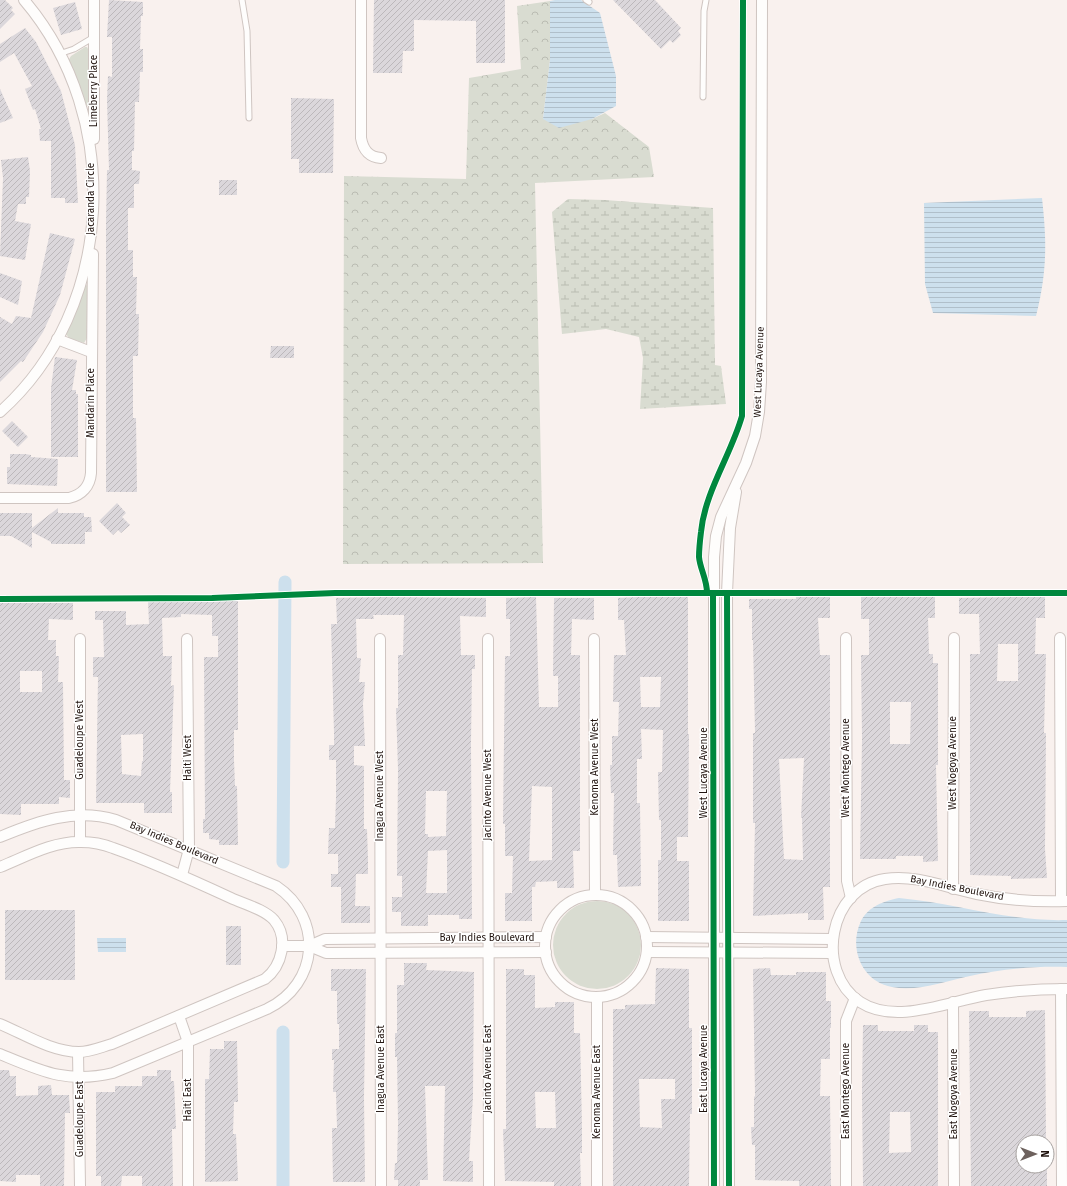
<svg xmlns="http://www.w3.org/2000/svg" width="1067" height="1186" viewBox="0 0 1067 1186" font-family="'Fira Sans',sans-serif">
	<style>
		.green { fill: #d9dcd1 }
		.forest { fill: url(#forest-crowns) }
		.wetland { fill: url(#wetland-marsh) }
		.water { fill: url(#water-rules) }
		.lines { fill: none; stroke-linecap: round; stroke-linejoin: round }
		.canal { stroke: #cde0ed; stroke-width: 13 }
		.building { fill: url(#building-hatch); fill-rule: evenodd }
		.service-casing { stroke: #cfc5c1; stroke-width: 7 }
		.minor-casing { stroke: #cfc5c1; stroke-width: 12 }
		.service { stroke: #fefdfc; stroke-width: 5 }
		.minor { stroke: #fefdfc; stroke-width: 10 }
		.cycleway-casing { stroke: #fff; stroke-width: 8 }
		.cycleway { stroke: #00873e; stroke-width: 6 }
		.labels { text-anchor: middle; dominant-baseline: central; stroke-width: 3; stroke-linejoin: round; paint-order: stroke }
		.street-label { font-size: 10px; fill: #21140f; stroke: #fff }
	</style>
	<defs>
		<pattern id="forest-crowns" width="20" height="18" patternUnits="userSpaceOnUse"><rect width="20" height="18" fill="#d9dcd1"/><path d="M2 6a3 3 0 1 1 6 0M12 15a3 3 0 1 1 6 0" fill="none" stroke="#babcb2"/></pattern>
		<pattern id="wetland-marsh" width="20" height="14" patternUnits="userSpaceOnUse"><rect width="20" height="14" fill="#d9dcd1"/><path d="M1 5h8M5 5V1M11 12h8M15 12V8" fill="none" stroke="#babcb2"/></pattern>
		<pattern id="water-rules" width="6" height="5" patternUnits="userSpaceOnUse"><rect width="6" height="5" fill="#cde0ed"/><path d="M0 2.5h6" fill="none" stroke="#b0bfca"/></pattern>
		<pattern id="building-hatch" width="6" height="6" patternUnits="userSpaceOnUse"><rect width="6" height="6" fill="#dbd7db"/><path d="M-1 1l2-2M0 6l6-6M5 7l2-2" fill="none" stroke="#bcb8bb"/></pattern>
	</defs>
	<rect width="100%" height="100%" fill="#f9f1ee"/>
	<!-- green -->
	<g class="green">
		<path d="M85,47h2l2,4 -1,55 -2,-1 -18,-44 3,-5z"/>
		<path d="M84,284h2l1,2v52l-3,5 -15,-5 -3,-4z"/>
		<circle cx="597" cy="945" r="44"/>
	</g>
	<!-- forest -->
	<path class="forest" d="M550,1v59l-7,59h49l13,-6 44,34 5,30 -119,6 8,380 -200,1 1,-388 122,3 3,-101 52,-9 -4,-63z"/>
	<!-- wetland -->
	<path class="wetland" d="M568,199l37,1 108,8 2,157 6,1 5,38 -86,5 3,-51 -4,-21 -33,-8 -44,5 -10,-122z"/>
	<!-- water -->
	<g class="water">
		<path d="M555,0h26l19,13 16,63v30l-24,13 -33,9 -16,-9 7,-59v-59z"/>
		<path d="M1042,198c5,45 5,74 -6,118l-103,-3 -8,-29 -1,-81z"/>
		<path d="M899,898c56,5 111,24 168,22v47c-32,-1 -65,2 -97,9 -25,5 -52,16 -78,11 -30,-5 -44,-39 -31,-66 8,-15 23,-20 38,-23z"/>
		<path d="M97,938h29v14h-28z"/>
	</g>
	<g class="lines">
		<!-- canal -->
		<g class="canal">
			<path d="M283,862l2,-280"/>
			<path d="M283,1186v-154"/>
		</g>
	</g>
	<!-- building -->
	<g class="building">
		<path d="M0,0h5l8,8 -2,2 4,4 -15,15z"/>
		<path d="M109,0l34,2v14h-2l-1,33h3v23h-3l-1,30h-4l-1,49h-2v19l8,1 -1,13h-5v24h-6v42h5v27h4l-1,37h3l-1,42h-5v62h3l1,74h-31v-269l1,-53h2l-2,-70 1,-24 4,1v-40h-5z"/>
		<path d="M374,0h131v63h-29v-42l-62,-1v31h-11l-1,22h-29z"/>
		<path d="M613,0h42l26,28 -3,3 3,4 -8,8 -3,-3 -9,9z"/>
		<path d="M75,2l7,27 -21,6 -8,-27z"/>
		<path d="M25,28l11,14 25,49 14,54 3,58h-13v-5h-14v-57h-11l-1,-12h2l-6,-20 -2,1 -8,-21 7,-3 -18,-33 -14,9v-18z"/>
		<path d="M0,89l13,29 -13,5z"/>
		<path d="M291,98l43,1 -1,74h-34v-14h-8z"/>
		<path d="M28,157l2,14 -1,26h-3v7h-8l-3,17 16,3 -6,36 -25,-4 3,-78 -2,-18z"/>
		<rect x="219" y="180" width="18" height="15"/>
		<path d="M50,233l25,6 -15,56 -17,37 -20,30 -2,-1 -21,21v-65l12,7 4,-8 15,2z"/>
		<path d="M0,273l22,8 -4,24 -18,-8z"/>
		<path d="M271,346h23v12h-24z"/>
		<path d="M55,357l22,3 -5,30h4v4h2v63h-27v-69z"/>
		<path d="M12,421l16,16 -10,10 -16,-16z"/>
		<path d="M10,454h15l6,1v2l27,2 -1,27 -50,-2v-17h3z"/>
		<path d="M117,503l9,10 -4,4 8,8 -9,8 -3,-3 -5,5 -14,-14z"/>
		<path d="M58,508v5h26v4h7l1,15h-7v12h-34v-2l-19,-10v16l-21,-12h-11v-23h32v15z"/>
		<path d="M659,596l29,1v137h1l-1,103h-11v24h12v60h-31v-61h3v-40h-2l-1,-48h4l1,-42 -22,-1 1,30h-5v44h3l1,83 -23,1 -1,-32h-4l1,-62h-3l-1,-28h2v-29h6l1,-34h-6l1,-47h12l-2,-35h-6v-22zM640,677h21l-1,30h-19z"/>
		<path d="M383,597l103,1v19l-26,-1 1,39h14v14h-3l-1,73 1,177h-13v-4h-31v11h-27v-14h-9v-15h10v-21h-5l1,-107 -2,-61h2v-53h5l1,-40h-31l1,4h-18l1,39h4l-2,24h6l-2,22 2,42h-11v19l10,1v63h3l1,31v14h-12l-1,32h15v17h-29v-36h-10v-13h7v-20h-10l1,-26h6l1,-31v-37h-7v-15h5v-12l-3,-109h6l-1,-26zM426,791h21l-1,45 -18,1v-3h-3zM447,850v43h-21l2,-42z"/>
		<path d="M536,597l3,110h19v-31h-5l1,-78h40v22l-22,-1 -1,36h9v196h-7l1,37h-17v-7l-21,1 -1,5h-3v34h-27v-28h7l1,-37h-8v-32h-2l2,-168h5v-37h-4v-21zM532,786l20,1v73l-23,1z"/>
		<path d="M796,597h34v21h-12l2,37h10v232h-7l1,33h-16v-7l-55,3 2,-93h-2v-90h2l-2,-93h-1v-31h-3v-10h47zM804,758l-3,60h1l1,42 -19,-1 -5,-100z"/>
		<path d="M861,597h74v21h-7l1,36h4v9h5v102h-2l2,96 -15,1v-6h-27v3h-36l2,-120 -1,-84h8v-36h-8zM890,702h21l-1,42h-20z"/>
		<path d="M1012,597h33v21h-9l-1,36h11l-2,79h2l-1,116 2,29 -36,1v-3l-41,-1v-221h10l-1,-40h-20v-16zM998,644h20v37h-21z"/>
		<path d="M193,599l45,1v130h-4v30l1,26h2l1,59h-19v-5l-10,-1v-6h-6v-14h2l-1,-162h14v-21h-6v-21l-31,-1v3l-19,1 1,38h9l-1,30 3,-1 -4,107h2v21h-28v-10h-48l2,-126h-5v-20h11l-1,-37h-8v-9h31v14l23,-1 -1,-23zM143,734v27h-1l-1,15 -19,-2 -1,-39z"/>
		<path d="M0,602l73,1v17l-24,-1 -1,21h8v16h3l-1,26h5l1,98h6v18l-11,-1v7h-38v11l-21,-1zM20,671h22v21h-22z"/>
		<rect x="5" y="910" width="70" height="70"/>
		<rect x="226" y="926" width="15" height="39"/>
		<path d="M404,963h23l-1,7 48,2 -1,125 -4,64h4v21l-30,-1 2,-95h-20l3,94h-8v6h-22v-6h-4l1,-17h2l1,-39 -1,-67h-2v-24h2v-48h7z"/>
		<path d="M656,968l33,1v59h3v86h-2l-1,72h-76v-177h12v-4l30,-1zM639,1079h36v20h-14l1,29 -22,-1z"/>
		<path d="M770,968l1,7h25v-3h30v29h5v27h-1v31h-9l-1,37h10l1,90h-32v-5l-44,-1v-35h-3l-1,-18h3v-30l1,-1 -2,-127z"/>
		<path d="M331,969h35l-2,128 1,85h-32l-1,-54h5l-1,-36h-3l1,-32h-2v-11h7v-25h-2v-33h-6z"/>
		<path d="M506,969h18v6h11v33l20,-1v-5h19v31h6l2,95v25h-2l1,33h-27v-4l-49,-1 -2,-52h3zM535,1092h20l1,36h-20z"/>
		<path d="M1045,1010l1,132h-23v24h24v20h-76l-2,-175h20v6h37v-6z"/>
		<path d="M863,1025h15v6h36v-6h14v7h10v154h-75l-1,-96zM890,1112h20l1,40 -22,1z"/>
		<path d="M224,1041h13l1,61h-4l-1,32h3l2,47 -33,1v-103h4l1,-30h14z"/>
		<path d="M0,1070h9l1,6h6v20l22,-1v-9l13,-1 1,10h17l1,18h-5l-1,73h-24v-11h-24v7l-16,-1z"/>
		<path d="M157,1070h14v11h3l2,48h-4l1,57h-31v-10h-20l-1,10h-20v-10h-5v-84h19v-6h27v-10h15z"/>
	</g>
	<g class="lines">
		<defs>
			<g id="service">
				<path d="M242,0l5,31 2,87"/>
				<path d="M586,0l3,2"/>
				<path d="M59,54l15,-5 20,-12"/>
				<path d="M703,97l1,-86 2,-11"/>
			</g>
			<g id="minor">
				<path d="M361,0v138c2,11 7,19 20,20"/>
				<path d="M94,139v-139"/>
				<path d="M57,339l34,13"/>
				<path d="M0,412c116,-103 124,-295 24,-412"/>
				<path d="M0,498h69c13,-3 21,-12 22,-25l2,-219"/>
				<path d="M846,638l1,243 4,17"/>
				<path d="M1060,638l1,263"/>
				<path d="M80,639v203"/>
				<path d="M380,639l1,547"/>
				<path d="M488,639l1,547"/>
				<path d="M594,639l1,256"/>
				<path d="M0,837c38,-16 75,-29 116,-17l160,66c48,32 43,98 -9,123l-154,64c-46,11 -72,-2 -113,-19"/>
				<path d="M0,867c25,-10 53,-26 81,-25 11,0 22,2 32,6 40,14 79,32 118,50 13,6 33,11 43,22 15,18 8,46 -9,59l-153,65c-11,3 -22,8 -33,8 -27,0 -55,-18 -79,-28"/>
				<path d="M182,875l7,-26 -2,-210"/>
				<path d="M953,889l1,-251"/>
				<circle cx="596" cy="946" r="51"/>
				<path d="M1067,901c-29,1 -61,-1 -90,-7 -30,-6 -61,-20 -92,-15 -56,8 -71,92 -25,123 35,23 87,0 126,-7 26,-4 54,-6 81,-6"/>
				<path d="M646,937l186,2"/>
				<path d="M282,946h27l17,7 220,-1"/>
				<path d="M309,946l16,-7 221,-2"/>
				<path d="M647,952l185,1"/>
				<path d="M1061,989l1,197"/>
				<path d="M953,1002l1,184"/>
				<path d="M179,1016l9,26v144"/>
				<path d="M78,1052l2,134"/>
				<path d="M597,1186v-188"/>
				<path d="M714,1186v-629l2,-21 5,-19 25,-54 9,-27 4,-24 2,-30 1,-382"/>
				<path d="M729,1186l-2,-593 3,-65 6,-36"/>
				<path d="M846,1186v-165l9,-23"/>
			</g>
		</defs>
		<!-- service casing -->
		<use href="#service" class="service-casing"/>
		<!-- minor casing -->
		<use href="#minor" class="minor-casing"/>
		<!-- service -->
		<use href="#service" class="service"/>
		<!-- minor -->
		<use href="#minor" class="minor"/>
		<defs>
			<g id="cycleway">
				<path d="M707,593c0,-14 -7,-24 -8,-36 0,-8 1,-17 2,-25 4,-41 30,-77 41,-116l1,-416"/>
				<path d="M713,593l1,593"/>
				<path d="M727,593l2,593"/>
				<path d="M0,599l212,-1 123,-5h732"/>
			</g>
		</defs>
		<!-- cycleway casing -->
		<use href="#cycleway" class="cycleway-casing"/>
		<!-- cycleway -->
		<use href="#cycleway" class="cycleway"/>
	</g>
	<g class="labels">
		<!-- street labels -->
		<g class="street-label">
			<text transform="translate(94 91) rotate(-90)">Limeberry Place</text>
			<text transform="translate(91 199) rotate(-90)">Jacaranda Circle</text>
			<text transform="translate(759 372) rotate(-88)">West Lucaya Avenue</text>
			<text transform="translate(91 403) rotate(-90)">Mandarin Place</text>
			<text transform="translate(80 740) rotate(-90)">Guadeloupe West</text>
			<text transform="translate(188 758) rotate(-90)">Haiti West</text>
			<text transform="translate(953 763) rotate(-90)">West Nogoya Avenue</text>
			<text transform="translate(595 767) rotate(-90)">Kenoma Avenue West</text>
			<text transform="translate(846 768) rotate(-90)">West Montego Avenue</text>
			<text transform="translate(704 773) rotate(-90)">West Lucaya Avenue</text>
			<text transform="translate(488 795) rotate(-90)">Jacinto Avenue West</text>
			<text transform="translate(380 796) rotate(-90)">Inagua Avenue West</text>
			<text transform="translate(174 843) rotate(23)">Bay Indies Boulevard</text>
			<text transform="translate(957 888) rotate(11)">Bay Indies Boulevard</text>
			<text x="487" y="938">Bay Indies Boulevard</text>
			<text transform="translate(381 1069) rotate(-90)">Inagua Avenue East</text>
			<text transform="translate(488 1069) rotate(-90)">Jacinto Avenue East</text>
			<text transform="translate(704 1069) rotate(-90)">East Lucaya Avenue</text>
			<text transform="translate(846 1091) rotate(-90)">East Montego Avenue</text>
			<text transform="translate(597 1092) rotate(-90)">Kenoma Avenue East</text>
			<text transform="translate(954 1094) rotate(-90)">East Nogoya Avenue</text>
			<text transform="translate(188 1100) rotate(-90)">Haiti East</text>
			<text transform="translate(80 1119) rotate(-90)">Guadeloupe East</text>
		</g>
	</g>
	<!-- north arrow -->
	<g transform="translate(1035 1154) rotate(90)"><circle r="19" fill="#ffffff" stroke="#a6a19f"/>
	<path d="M0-3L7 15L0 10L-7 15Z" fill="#6d615d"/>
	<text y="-6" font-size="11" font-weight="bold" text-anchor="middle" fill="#21140f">N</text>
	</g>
</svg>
